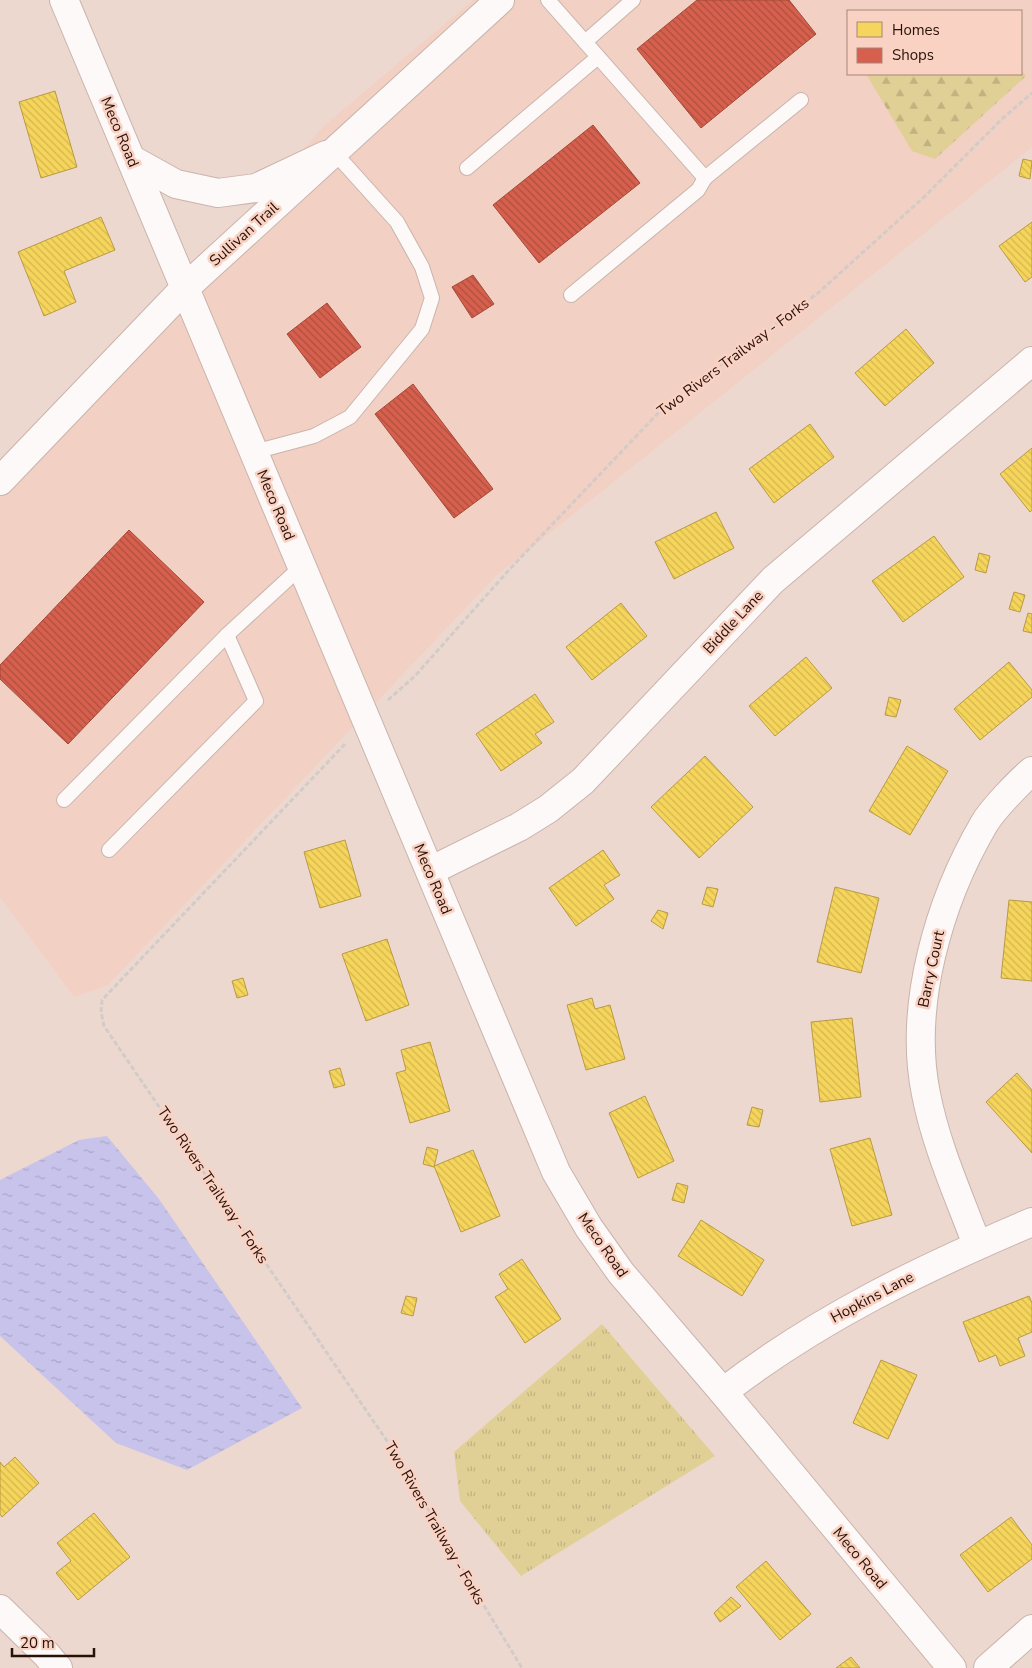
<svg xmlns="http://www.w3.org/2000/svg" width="1032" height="1668" viewBox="0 0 1032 1668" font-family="'Nunito Sans',sans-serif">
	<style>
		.built { fill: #f2d0c3; fill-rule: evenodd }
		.grass { fill: url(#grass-tufts) }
		.forest { fill: url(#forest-firs) }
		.water { fill: url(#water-ripples) }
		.homes { fill: url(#homes-back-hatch); stroke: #b89a43 }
		.shops { fill: url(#shops-back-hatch); stroke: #a24838 }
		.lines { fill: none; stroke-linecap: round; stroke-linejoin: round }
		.lane-casing { stroke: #c9b4ac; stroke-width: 16 }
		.street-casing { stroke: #c9b4ac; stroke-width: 30 }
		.primary-casing { stroke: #c9b4ac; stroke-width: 30 }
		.path { stroke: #d2cbc8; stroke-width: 3; stroke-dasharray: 5 2.5; stroke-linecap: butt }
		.lane { stroke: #fcf9f8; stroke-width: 14 }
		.street { stroke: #fcf9f8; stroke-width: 28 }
		.primary { stroke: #fcf9f8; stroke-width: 28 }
		.labels { text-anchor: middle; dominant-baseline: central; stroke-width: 5; stroke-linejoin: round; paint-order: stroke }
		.street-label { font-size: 15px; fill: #281108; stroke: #fad2c3 }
	</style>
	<defs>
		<pattern id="grass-tufts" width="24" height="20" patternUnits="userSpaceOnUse" patternTransform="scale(1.25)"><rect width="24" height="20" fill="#e1d096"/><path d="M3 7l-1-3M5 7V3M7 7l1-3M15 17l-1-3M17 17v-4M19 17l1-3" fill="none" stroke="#c1b280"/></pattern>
		<pattern id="forest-firs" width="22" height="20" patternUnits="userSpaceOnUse" patternTransform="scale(1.25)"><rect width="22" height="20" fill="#e1d096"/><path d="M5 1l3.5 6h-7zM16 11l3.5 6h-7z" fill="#c1b280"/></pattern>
		<pattern id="water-ripples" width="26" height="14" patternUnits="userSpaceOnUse" patternTransform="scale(1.25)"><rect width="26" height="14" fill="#c7c3eb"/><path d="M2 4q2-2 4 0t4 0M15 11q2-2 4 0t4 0" fill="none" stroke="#aba6c8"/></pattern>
		<pattern id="homes-back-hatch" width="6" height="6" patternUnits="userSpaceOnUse" patternTransform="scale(1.25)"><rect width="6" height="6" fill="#f6d55c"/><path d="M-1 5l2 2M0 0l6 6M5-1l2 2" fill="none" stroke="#d3b64e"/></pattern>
		<pattern id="shops-back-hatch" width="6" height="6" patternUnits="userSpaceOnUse" patternTransform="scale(1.25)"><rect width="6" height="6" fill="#d6604d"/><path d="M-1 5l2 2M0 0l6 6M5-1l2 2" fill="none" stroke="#ae4e3e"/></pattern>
	</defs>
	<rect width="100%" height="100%" fill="#edd8d0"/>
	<!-- built -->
	<path class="built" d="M473,0h559v147l-536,429 -388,409 -34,12 -74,-100v-414l326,-359zM848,11h173v63h-173z"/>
	<!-- grass -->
	<path class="grass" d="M602,1324l113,132 -194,120 -61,-75 -6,-49z"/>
	<!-- forest -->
	<path class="forest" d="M1021,69l5,7 -91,83 -23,-8 -46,-77h155z"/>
	<!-- water -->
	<path class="water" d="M107,1136l52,63 143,209 -115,62 -71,-27 -116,-107v-156l79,-40z"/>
	<!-- homes -->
	<g class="homes">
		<path d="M55,91l22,76 -36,11 -22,-76z"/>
		<path d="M1023,159l9,2 -2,18 -11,-3z"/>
		<path d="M101,217l14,33 -51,21 12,31 -32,14 -26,-64z"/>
		<path d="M1032,222v55l-7,5 -26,-36z"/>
		<path d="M906,329l28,34 -49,43 -30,-33z"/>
		<path d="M810,424l24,33 -60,46 -25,-34z"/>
		<path d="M1032,448v62l-2,2 -30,-38z"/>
		<path d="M716,512l18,36 -60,31 -19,-37z"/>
		<path d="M934,536l30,41 -61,45 -31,-41z"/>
		<path d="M979,553l11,3 -4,17 -11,-3z"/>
		<path d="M1014,592l11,3 -5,17 -11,-3z"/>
		<path d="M621,603l26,33 -55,44 -26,-33z"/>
		<path d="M1028,613l4,1v19l-9,-2z"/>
		<path d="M806,657l26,31 -57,48 -26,-30z"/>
		<path d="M1009,662l23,28v7l-52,43 -26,-31z"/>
		<path d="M535,694l19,28 -19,12 7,9 -41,28 -25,-37z"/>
		<path d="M889,697l12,3 -5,17 -11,-2z"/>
		<path d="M907,746l41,25 -38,64 -41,-24z"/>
		<path d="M705,756l48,51 -54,51 -48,-51z"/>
		<path d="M345,840l16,56 -41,12 -16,-56z"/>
		<path d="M603,850l17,25 -16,10 10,14 -38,27 -27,-38z"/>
		<path d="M707,887l11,2 -5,18 -11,-3z"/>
		<path d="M835,887l44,11 -18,75 -44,-11z"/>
		<path d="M1009,900l23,2v79l-31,-3z"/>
		<path d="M658,910l10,3 -5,16 -12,-8z"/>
		<path d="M387,939l22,66 -43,16 -24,-67z"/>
		<path d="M243,978l5,17 -11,3 -5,-17z"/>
		<path d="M592,998l3,11 15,-4 15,54 -39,11 -19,-65z"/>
		<path d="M852,1018l9,79 -41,5 -9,-80z"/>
		<path d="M430,1042l20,69 -40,12 -14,-50 10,-3 -5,-20z"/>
		<path d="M340,1068l5,17 -11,3 -5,-17z"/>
		<path d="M1017,1073l15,17v63l-46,-51z"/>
		<path d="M645,1096l29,65 -36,17 -29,-65z"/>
		<path d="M752,1107l11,3 -4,17 -12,-2z"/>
		<path d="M870,1138l22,77 -40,11 -22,-77z"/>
		<path d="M427,1147l11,3 -4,17 -11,-3z"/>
		<path d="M473,1150l27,66 -39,16 -27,-66z"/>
		<path d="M677,1183l11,3 -4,17 -12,-3z"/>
		<path d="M701,1220l63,40 -22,36 -64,-40z"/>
		<path d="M522,1259l39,60 -36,24 -30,-46 13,-8 -9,-15z"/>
		<path d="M406,1296l11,2 -4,18 -12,-3z"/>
		<path d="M1029,1296l3,7v29l-14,6 7,18 -25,10 -4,-11 -17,7 -16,-40z"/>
		<path d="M881,1360l36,15 -29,64 -35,-16z"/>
		<path d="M15,1457l24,26 -37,34 -2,-3v-52l4,5z"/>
		<path d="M94,1513l36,44 -52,43 -22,-27 15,-12 -14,-18z"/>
		<path d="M1011,1517l21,28v14l-44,33 -28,-37z"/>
		<path d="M766,1561l45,53 -31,26 -44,-53z"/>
		<path d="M731,1597l10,9 -21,16 -6,-9z"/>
		<path d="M851,1657l9,11h-24z"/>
	</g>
	<!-- shops -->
	<g class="shops">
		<path d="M697,0h92l27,34 -115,94 -64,-79z"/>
		<path d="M593,125l47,58 -101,80 -46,-58z"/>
		<path d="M473,275l21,29 -22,14 -20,-31z"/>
		<path d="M327,303l34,44 -41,31 -33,-44z"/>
		<path d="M413,384l80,105 -39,29 -79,-104z"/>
		<path d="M129,530l75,72 -136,142 -68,-65v-14z"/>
	</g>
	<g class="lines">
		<defs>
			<g id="lane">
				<path d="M548,0l157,178 96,-78"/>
				<path d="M585,42l48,-42"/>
				<path d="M467,168l131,-111"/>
				<path d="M571,295l127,-105 7,-12"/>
				<path d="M254,452l60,-16 36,-19 72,-88 10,-31 -10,-31 -25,-45 -63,-70"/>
				<path d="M64,800l163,-165 75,-69"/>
				<path d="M109,850l147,-149 -29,-66"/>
			</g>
			<g id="street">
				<path d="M64,0l492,1172 33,56 32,45 102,119 229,276"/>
				<path d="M131,159l45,25 42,9 38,-5 70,-33"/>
				<path d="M430,871l89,-44 29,-18 35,-28 190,-201 259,-219"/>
				<path d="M977,1245c-18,-49 -41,-99 -51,-151 -18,-88 13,-193 58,-270 8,-14 35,-42 48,-53"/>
				<path d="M723,1392c96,-74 198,-123 309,-170"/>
				<path d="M0,1609l46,45 12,14"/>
				<path d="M988,1668l44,-39"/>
			</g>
			<path id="primary" d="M0,481l185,-193 315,-288"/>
		</defs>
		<!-- lane casing -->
		<use href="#lane" class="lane-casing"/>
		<!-- street casing -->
		<use href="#street" class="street-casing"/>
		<!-- primary casing -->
		<use href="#primary" class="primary-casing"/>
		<!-- path -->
		<g class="path">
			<path d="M388,700l27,-24 93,-105 155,-163 155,-115 105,-95 80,-80 29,-25"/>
			<path d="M345,744l-243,256 -1,12 3,14 298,437 70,123 50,82"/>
		</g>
		<!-- lane -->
		<use href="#lane" class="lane"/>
		<!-- street -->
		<use href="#street" class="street"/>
		<!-- primary -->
		<use href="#primary" class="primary"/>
	</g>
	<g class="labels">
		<!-- street labels -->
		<g class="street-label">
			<text transform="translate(120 132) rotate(67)">Meco Road</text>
			<text transform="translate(244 234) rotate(-42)">Sullivan Trail</text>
			<text transform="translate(733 357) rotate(-37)">Two Rivers Trailway - Forks</text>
			<text transform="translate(276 505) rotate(67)">Meco Road</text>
			<text transform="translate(733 622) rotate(-47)">Biddle Lane</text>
			<text transform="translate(433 879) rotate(67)">Meco Road</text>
			<text transform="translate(931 969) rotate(-78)">Barry Court</text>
			<text transform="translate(213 1185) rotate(56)">Two Rivers Trailway - Forks</text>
			<text transform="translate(603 1245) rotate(55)">Meco Road</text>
			<text transform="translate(872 1297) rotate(-28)">Hopkins Lane</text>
			<text transform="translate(435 1523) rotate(60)">Two Rivers Trailway - Forks</text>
			<text transform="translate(860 1558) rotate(50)">Meco Road</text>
		</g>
	</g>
	<!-- legend -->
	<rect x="847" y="10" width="175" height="65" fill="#fad2c3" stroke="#a68578"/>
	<rect x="857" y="22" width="25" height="15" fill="#f6d55c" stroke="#a68578"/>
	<text x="892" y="35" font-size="15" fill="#281108">Homes</text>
	<rect x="857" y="48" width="25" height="15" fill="#d6604d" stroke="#a68578"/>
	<text x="892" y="60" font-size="15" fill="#281108">Shops</text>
	<!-- scale -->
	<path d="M12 1648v8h82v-8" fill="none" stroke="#281108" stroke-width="2.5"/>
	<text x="20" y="1648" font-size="15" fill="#281108" stroke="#fad2c3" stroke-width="4" paint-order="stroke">20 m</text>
</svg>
